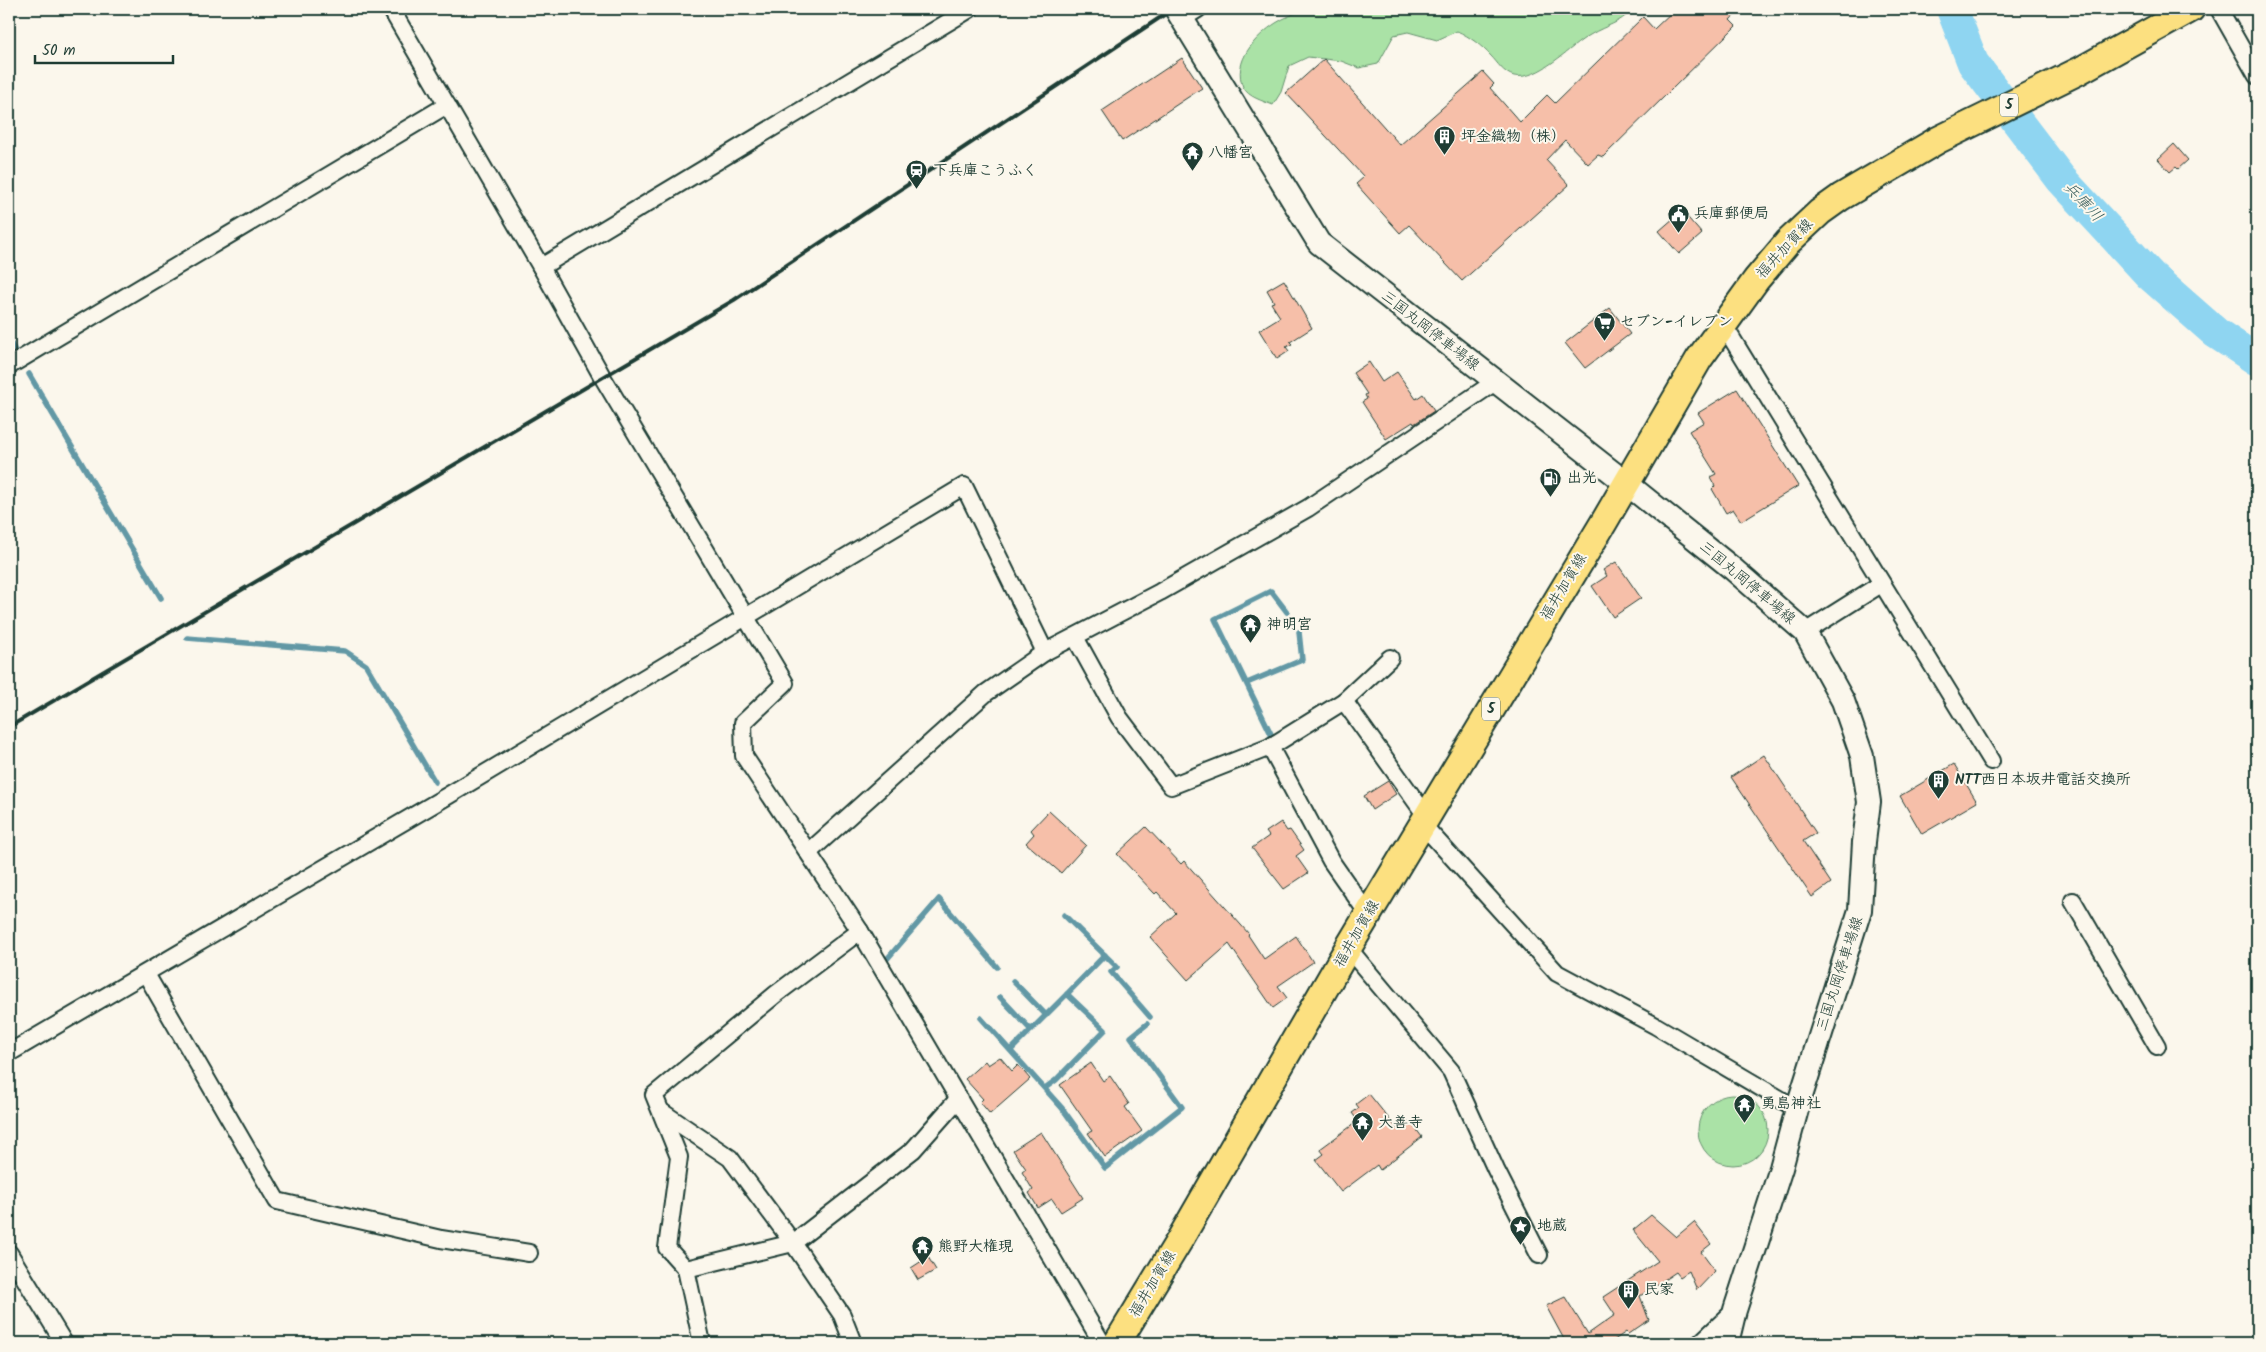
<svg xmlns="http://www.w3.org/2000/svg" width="2266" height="1352" viewBox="0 0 2266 1352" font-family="Kalam,'Klee One',sans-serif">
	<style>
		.green { fill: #aae2a6; stroke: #64906d }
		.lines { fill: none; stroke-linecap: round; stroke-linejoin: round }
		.stream { stroke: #6298a5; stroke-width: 5.5 }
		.river { stroke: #8fd5f1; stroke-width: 32 }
		.building { fill: #f6bfa9; stroke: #1f3d34 }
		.minor-casing { stroke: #1f3d34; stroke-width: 20 }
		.secondary-casing { stroke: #1f3d34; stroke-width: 26 }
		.primary-casing { stroke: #1f3d34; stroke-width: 30 }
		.minor { stroke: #fbf7ec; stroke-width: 16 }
		.secondary { stroke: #fbf7ec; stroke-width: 22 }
		.primary { stroke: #fce080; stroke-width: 26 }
		.rail { stroke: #1f3d34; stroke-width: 4 }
		.labels { text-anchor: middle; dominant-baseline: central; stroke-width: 4; stroke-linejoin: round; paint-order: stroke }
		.shield { fill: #fbf7ec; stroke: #61756b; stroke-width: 1 }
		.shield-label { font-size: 14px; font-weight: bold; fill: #1f3d34 }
		.poi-label { font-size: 15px; font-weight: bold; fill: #1f3d34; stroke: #fbf7ec; text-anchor: start }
		.street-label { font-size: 15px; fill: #1f3d34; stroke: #fbf7ec }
		.water-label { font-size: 16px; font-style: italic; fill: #355b5a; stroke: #fbf7ec }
	</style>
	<rect width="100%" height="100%" fill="#fbf7ec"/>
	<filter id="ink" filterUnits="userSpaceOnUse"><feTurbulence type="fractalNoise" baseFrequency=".02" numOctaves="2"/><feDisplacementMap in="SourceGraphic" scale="10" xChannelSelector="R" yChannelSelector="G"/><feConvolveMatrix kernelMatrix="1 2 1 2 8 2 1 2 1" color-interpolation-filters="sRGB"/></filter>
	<g filter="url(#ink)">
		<!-- green -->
		<g class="green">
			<path d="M1304,9h329c-15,16 -25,15 -43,26 -20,11 -51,46 -76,41 -11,-3 -16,-13 -23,-20 -9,-10 -22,-20 -34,-25l-20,9 -29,-8 -14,3 -16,29 -19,4 -18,-7 -33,-4 -19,9 -8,26 -8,13c-10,-4 -25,-8 -30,-18 -11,-26 13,-51 33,-64 9,-6 19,-9 28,-14z"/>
			<circle cx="1733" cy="1130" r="35"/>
		</g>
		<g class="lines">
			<!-- stream -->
			<g class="stream">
				<path d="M9,340l5,9"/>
				<path d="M29,374l132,224"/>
				<path d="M187,638l158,13 21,14 69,117"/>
				<path d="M1247,683l55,-23 -3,-28"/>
				<path d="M1267,741l5,-5 -57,-117 56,-28 16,21"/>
				<path d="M1064,915l53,52 -6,5 39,45"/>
				<path d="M887,959l52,-60 58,68"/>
				<path d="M1013,981l33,34"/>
				<path d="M1067,994l38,-39"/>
				<path d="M1000,997l31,33"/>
				<path d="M981,1018l81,90 43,60 77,-61 -51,-70 16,-13"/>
				<path d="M1011,1050l56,-56 38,36 -49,50 -11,8"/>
			</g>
			<!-- river -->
			<path class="river" d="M1952,9l21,54 88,116 89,96 66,58 41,27"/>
		</g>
		<!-- building -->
		<g class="building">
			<path d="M1675,9h65l-10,11 6,6 -133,131 -5,-2 -10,9 -23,-24 -19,20 23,25 -107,96 -53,-56 -9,8 -44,-49 8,-7 -78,-84 38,-34 76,86 83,-73 11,12 -4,4 30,34 27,-27 8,8 88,-86 11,12z"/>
			<path d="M1182,58l20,30 -80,53 -20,-30z"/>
			<path d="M2174,144l14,16 -10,9 -2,-2 -6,5 -12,-13z"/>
			<path d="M1682,211l20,23 -23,20 -20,-23z"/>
			<path d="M1284,280l28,48 -22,14 2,2 -6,3 3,4 -12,8 -18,-29 21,-13 -9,-14 3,-1 -7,-12z"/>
			<path d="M1610,308l20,26 -45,34 -20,-25z"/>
			<path d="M1369,362l13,20 15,-10 19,27 7,-5 11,17 -20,13 -1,-2 -27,17 -24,-37 5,-3 -2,-4 2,-1 -14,-21z"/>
			<path d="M1737,389l61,97 -57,35 -8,-12 -7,4 -14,-24 3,-3 -5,-9 6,-3 -27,-43 15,-9 -6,-9z"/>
			<path d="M1616,562l25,36 -28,19 -21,-31 15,-10 -4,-6z"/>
			<path d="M1764,755l52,78 -13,8 28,42 -19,14 -81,-120z"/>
			<path d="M1954,764l23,38 -55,32 -22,-38z"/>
			<path d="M1388,781l8,13 -24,16 -8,-14z"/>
			<path d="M1049,811l37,34 -25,28 -35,-30 8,-9 -3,-4z"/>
			<path d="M1281,822l6,9 3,-1 14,20 -8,6 12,17 -24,16 -32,-41 17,-12 -3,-4z"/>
			<path d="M1146,827l35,37 3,-3 65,73 -1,1 16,24 32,-23 17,26 -35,24 9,12 -14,10 -44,-64 -41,36 -38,-43 26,-24 -19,-21 -2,2 -38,-40z"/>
			<path d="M1000,1057l12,14 6,-6 12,14 -40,35 -10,-12 3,-3 -18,-20 20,-18 3,4z"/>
			<path d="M1091,1063l12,18 7,-5 19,28 -4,3 17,24 -37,26 -17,-24 4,-2 -32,-46z"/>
			<path d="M1369,1094l29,36 12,-9 12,16 -42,33 -3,-5 -36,27 -25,-32 8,-6 -4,-5 38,-28 -6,-8 7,-5 -3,-4z"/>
			<path d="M1041,1132l42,66 -22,14 -9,-13 -14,9 -9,-15 4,-3 -11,-18 4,-3 -13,-19z"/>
			<path d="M1651,1215l25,22 18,-15 17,22 -10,8 14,19 -18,19 -8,-19 -9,6 -4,-5 -36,24 9,24 -21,14 -2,-2 -16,11h-44l-20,-37 19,-9 23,37 27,-19 -12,-18 55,-36 -25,-31z"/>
			<path d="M928,1257l8,13 -18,10 -7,-12z"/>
		</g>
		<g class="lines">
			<defs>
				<g id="minor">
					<path d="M391,9l150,258 62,111 182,305 -42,40 1,33 116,175 242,412"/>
					<path d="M2219,9l38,67"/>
					<path d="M1182,19l16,-10"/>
					<path d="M541,267l429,-258"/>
					<path d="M1723,324l268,437"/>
					<path d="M9,366l438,-261"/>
					<path d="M1805,632l76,-48"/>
					<path d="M1075,637l44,80 52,69 99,-39 74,-46 46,-43"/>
					<path d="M1344,701l83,116"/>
					<path d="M1270,747l61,114 37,53"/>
					<path d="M1422,824l135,149 99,53 141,83"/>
					<path d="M809,852l177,-159 59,-41 115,-60 148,-84 187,-126"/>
					<path d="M2073,901l84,145"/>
					<path d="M1348,948l103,123 45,99 43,85"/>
					<path d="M146,974l131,227 164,38 88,14"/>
					<path d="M9,1053l440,-258 515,-309 81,166"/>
					<path d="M662,1112l68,46 63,85 49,72 11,28"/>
					<path d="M9,1253l55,90"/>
					<path d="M686,1269l107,-26 120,-93 46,-52"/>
					<path d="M702,1343l-16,-74 -19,-21 12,-91 -25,-62 122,-101 84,-63"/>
					<path d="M1700,1343l35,-33"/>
				</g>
				<path id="secondary" d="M1176,9l143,234 307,240 107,86 72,63 38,69 19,55 7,46 -5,40 -4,68 -63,199 -16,59 -46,142 -8,33"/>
				<path id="primary" d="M1117,1343l62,-102 169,-293 256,-426 95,-163 57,-79 32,-38 32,-30 21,-15 97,-57 141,-69 112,-62"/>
			</defs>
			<!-- minor casing -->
			<use href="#minor" class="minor-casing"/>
			<!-- secondary casing -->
			<use href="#secondary" class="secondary-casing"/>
			<!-- primary casing -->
			<use href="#primary" class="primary-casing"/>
			<!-- minor -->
			<use href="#minor" class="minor"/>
			<!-- secondary -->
			<use href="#secondary" class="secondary"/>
			<!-- primary -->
			<use href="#primary" class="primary"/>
			<!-- rail -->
			<path class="rail" d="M9,727l725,-427 439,-291"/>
		</g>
	</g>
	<!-- icons -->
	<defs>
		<symbol id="building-pin" viewBox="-11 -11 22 30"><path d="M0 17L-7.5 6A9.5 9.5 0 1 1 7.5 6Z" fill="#1f3d34" stroke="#fbf7ec"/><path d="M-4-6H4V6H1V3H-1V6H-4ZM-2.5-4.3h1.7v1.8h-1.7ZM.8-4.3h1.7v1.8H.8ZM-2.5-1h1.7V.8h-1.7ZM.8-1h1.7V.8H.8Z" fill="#fff"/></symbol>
		<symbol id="temple-pin" viewBox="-11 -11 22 30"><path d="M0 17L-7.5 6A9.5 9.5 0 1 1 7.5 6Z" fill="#1f3d34" stroke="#fbf7ec"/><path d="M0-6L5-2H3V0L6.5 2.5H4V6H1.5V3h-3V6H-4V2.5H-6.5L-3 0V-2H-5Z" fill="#fff"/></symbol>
		<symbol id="station-pin" viewBox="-11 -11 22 30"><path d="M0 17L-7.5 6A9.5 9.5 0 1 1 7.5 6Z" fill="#1f3d34" stroke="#fbf7ec"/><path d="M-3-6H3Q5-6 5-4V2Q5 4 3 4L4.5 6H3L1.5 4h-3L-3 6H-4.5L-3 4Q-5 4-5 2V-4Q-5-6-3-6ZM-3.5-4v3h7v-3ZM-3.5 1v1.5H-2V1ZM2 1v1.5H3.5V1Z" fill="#fff"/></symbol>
		<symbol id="civic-pin" viewBox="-11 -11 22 30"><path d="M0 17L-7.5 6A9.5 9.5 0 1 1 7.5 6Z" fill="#1f3d34" stroke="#fbf7ec"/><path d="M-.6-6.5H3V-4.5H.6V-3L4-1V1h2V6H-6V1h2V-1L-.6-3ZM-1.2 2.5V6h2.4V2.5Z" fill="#fff"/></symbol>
		<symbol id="supermarket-pin" viewBox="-11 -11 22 30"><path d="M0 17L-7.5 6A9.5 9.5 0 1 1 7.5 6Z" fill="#1f3d34" stroke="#fbf7ec"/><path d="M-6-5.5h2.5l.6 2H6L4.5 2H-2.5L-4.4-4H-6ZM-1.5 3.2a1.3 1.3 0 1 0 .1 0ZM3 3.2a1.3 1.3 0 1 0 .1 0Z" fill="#fff"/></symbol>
		<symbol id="fuel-pin" viewBox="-11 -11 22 30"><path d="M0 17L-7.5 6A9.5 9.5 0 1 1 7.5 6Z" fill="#1f3d34" stroke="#fbf7ec"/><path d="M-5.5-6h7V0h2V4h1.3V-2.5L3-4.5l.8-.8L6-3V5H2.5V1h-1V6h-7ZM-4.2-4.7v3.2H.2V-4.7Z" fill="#fff"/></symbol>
		<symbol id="sight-pin" viewBox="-11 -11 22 30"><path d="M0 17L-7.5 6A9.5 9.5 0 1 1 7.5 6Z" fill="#1f3d34" stroke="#fbf7ec"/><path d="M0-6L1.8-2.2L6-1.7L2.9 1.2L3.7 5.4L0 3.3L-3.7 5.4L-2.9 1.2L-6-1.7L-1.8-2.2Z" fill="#fff"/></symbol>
	</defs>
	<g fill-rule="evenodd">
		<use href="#building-pin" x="1432" y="124" width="25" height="34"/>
		<use href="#temple-pin" x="1180" y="140" width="25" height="34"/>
		<use href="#station-pin" x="904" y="158" width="25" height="34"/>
		<use href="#civic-pin" x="1666" y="202" width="25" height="34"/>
		<use href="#supermarket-pin" x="1592" y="310" width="25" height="34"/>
		<use href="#fuel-pin" x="1538" y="466" width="25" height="34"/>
		<use href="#temple-pin" x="1238" y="612" width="25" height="34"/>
		<use href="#building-pin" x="1926" y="768" width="25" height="34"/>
		<use href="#temple-pin" x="1732" y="1092" width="25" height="34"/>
		<use href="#temple-pin" x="1350" y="1110" width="25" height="34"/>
		<use href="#sight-pin" x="1508" y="1214" width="25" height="34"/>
		<use href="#temple-pin" x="910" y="1234" width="25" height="34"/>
		<use href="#building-pin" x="1616" y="1278" width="25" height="34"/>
	</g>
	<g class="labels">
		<!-- shield labels -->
		<g class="shield">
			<rect x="2000" y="93.5" width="18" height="23" rx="4"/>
			<rect x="1482" y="697.5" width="18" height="23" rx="4"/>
		</g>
		<g class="shield-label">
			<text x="2009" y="105">5</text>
			<text x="1491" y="709">5</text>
		</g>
		<!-- poi labels -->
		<g class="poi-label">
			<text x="1461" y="137">坪金織物（株）</text>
			<text x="1208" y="153">八幡宮</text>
			<text x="933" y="171">下兵庫こうふく</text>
			<text x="1694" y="214">兵庫郵便局</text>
			<text x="1620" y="322">セブン-イレブン</text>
			<text x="1567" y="478">出光</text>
			<text x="1267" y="625">神明宮</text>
			<text x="1955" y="780">NTT西日本坂井電話交換所</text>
			<text x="1761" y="1104">勇島神社</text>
			<text x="1378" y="1123">大善寺</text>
			<text x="1537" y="1226">地蔵</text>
			<text x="938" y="1247">熊野大権現</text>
			<text x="1644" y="1290">民家</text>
		</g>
		<!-- street labels -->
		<g class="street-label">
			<text transform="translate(1785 249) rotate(-47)">福井加賀線</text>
			<text transform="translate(1430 331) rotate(38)">三国丸岡停車場線</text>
			<text transform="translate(1747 583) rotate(40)">三国丸岡停車場線</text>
			<text transform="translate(1564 587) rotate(-59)">福井加賀線</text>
			<text transform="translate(1357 934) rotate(-60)">福井加賀線</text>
			<text transform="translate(1840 974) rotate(-72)">三国丸岡停車場線</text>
			<text transform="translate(1153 1284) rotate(-59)">福井加賀線</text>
		</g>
		<!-- water labels -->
		<g class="water-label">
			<text transform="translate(2083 202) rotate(47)">兵庫川</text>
		</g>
	</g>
	<!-- margin -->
	<rect width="2266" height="1352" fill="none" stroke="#fbf7ec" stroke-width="30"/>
	<rect x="15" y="15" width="2236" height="1322" fill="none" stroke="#1f3d34" stroke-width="2" filter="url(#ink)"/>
	<!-- scale -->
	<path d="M35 55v8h138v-8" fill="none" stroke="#1f3d34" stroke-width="2.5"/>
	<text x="42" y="55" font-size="15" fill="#1f3d34" stroke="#fbf7ec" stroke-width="4" paint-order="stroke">50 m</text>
</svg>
